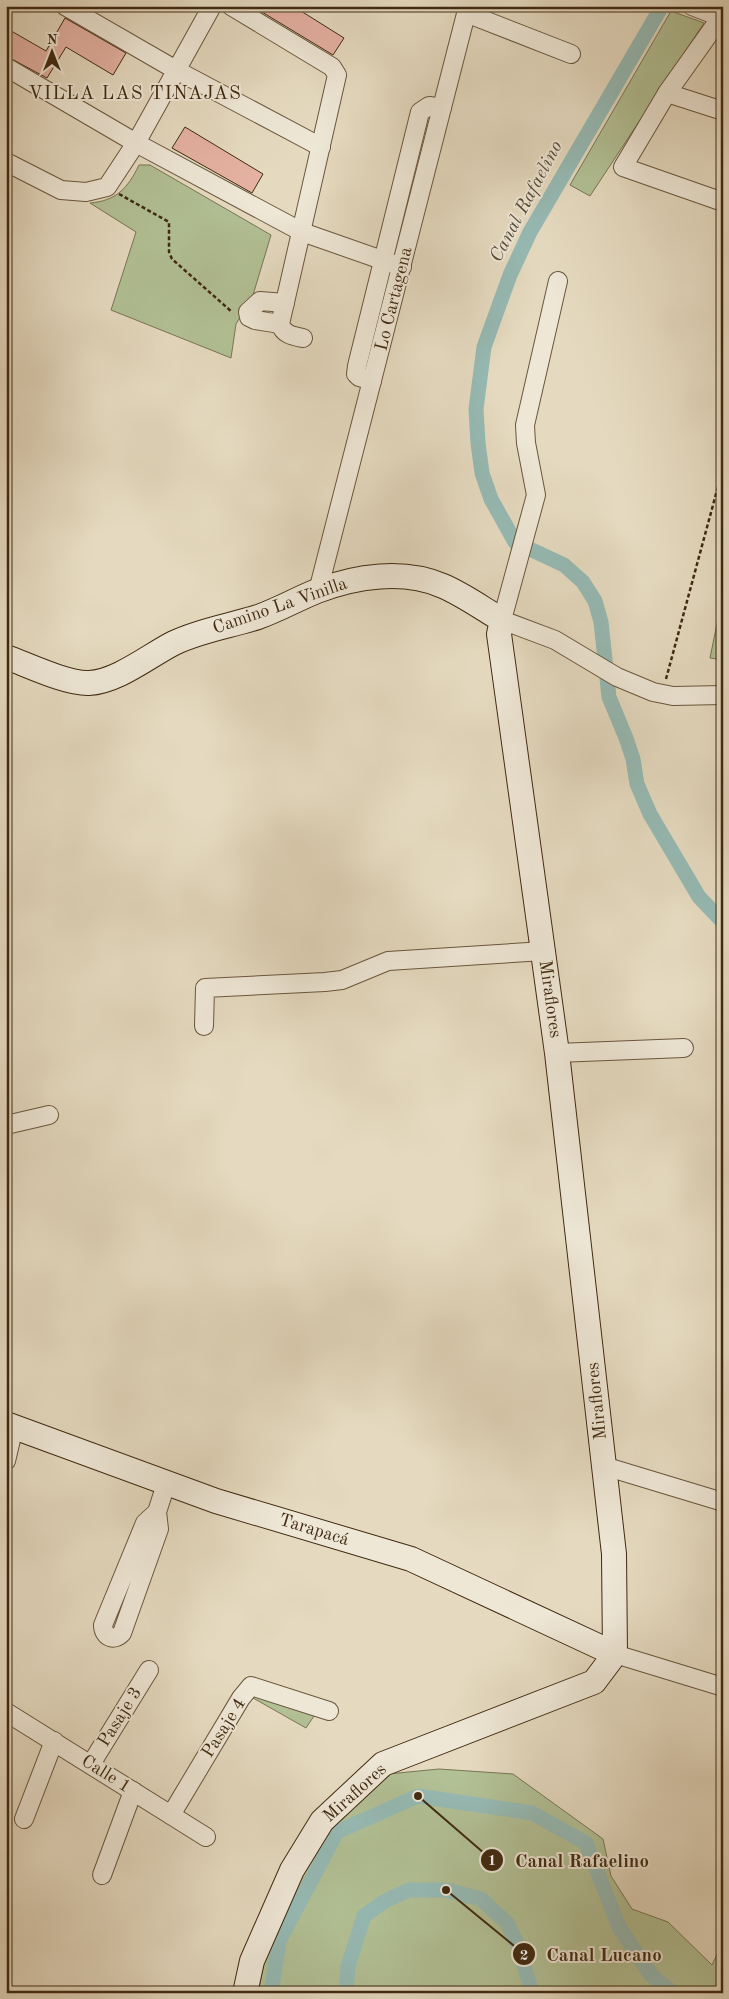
<svg xmlns="http://www.w3.org/2000/svg" width="729" height="1999" viewBox="0 0 729 1999" font-family="'Old Standard TT',serif">
	<style>
		.green { fill: #b2c095; stroke: #797553 }
		.lines { fill: none; stroke-linecap: round; stroke-linejoin: round }
		.canal { stroke: #96bab4; stroke-width: 15 }
		.building { fill: #e5b2a3; stroke: #402a11 }
		.street-casing { stroke: #69563d; stroke-width: 20 }
		.secondary-casing { stroke: #402a11; stroke-width: 26 }
		.path { stroke: #402a11; stroke-width: 2.5; stroke-dasharray: 4 2.5; stroke-linecap: butt }
		.street { stroke: #eee7d6; stroke-width: 18 }
		.secondary { stroke: #eee7d6; stroke-width: 24 }
		.labels { text-anchor: middle; dominant-baseline: central; stroke-width: 4; stroke-linejoin: round; paint-order: stroke }
		.street-label { font-size: 18px; fill: #402a11; stroke: #eee7d6 }
		.neighbourhood-label { font-size: 19px; letter-spacing: 1px; fill: #402a11; stroke: #eee7d6 }
		.water-label { font-size: 19px; font-style: italic; fill: #564e3a; stroke: #eee7d6 }
		.leader { fill: none; stroke: #402a11; stroke-width: 2 }
		.callout-dot { fill: #402a11; stroke: #eee7d6; stroke-width: 2 }
		.mark-label { font-size: 15px; text-anchor: middle; font-weight: bold; fill: #fff }
		.callout-label { font-size: 19px; text-anchor: middle; font-weight: bold; fill: #402a11; stroke: #eee7d6; stroke-width: 4; stroke-linejoin: round; paint-order: stroke }
	</style>
	<rect width="100%" height="100%" fill="#e5dac0"/>
	<filter id="stains"><feTurbulence type="fractalNoise" baseFrequency=".004" numOctaves="4"/><feColorMatrix values="0 0 0 0 .2 0 0 0 0 .09 0 0 0 0 .02 0 0 0 .5 -.17"/></filter>
	<radialGradient id="worn" r=".72"><stop offset=".6" stop-color="#630" stop-opacity="0"/><stop offset="1" stop-color="#630" stop-opacity=".3"/></radialGradient>
	<!-- green -->
	<g class="green">
		<path d="M671,11l33,12 -114,173 -20,-11z"/>
		<path d="M139,165h11l121,70 -18,60 -17,29 -5,34 -120,-48 25,-78 -46,-29c26,-2 38,-15 49,-38z"/>
		<path d="M722,599h1v61l-13,-2z"/>
		<path d="M256,1692l60,21 -10,15 -53,-30z"/>
		<path d="M439,1769l74,5 90,65 8,37 21,33 36,13 44,43 11,-23v51h-465l6,-30 33,-86 33,-53 58,-50z"/>
	</g>
	<g class="lines">
		<!-- canal -->
		<g class="canal">
			<path d="M662,6l-132,226 -20,43 -26,72 -8,62 2,34 4,30 9,26 24,43 49,23 19,17 12,19 6,21 8,75 17,41 7,21 4,25 13,30 49,83 24,25"/>
			<path d="M271,1993l8,-52 58,-109 81,-36 114,17 54,30 33,84 32,48 22,18"/>
			<path d="M346,1993l2,-27 16,-50 21,-15 24,-11h37l35,9 26,24 11,22 14,48"/>
		</g>
	</g>
	<!-- building -->
	<g class="building">
		<path d="M252,6h41l51,32 -11,17z"/>
		<path d="M65,18l61,35 -13,22 -47,-28 -19,31 -41,-22v-28l40,23z"/>
		<path d="M185,127l78,47 -11,19 -80,-45z"/>
	</g>
	<g class="lines">
		<defs>
			<g id="street">
				<path d="M65,6l111,64 145,77"/>
				<path d="M231,6l101,61 5,8 -57,249c4,11 13,12 23,14"/>
				<path d="M692,6l31,12"/>
				<path d="M723,10l-2,7 -54,76 -44,74 100,35"/>
				<path d="M466,13l105,41"/>
				<path d="M6,67l130,76 166,89 100,35"/>
				<path d="M667,93l56,18"/>
				<path d="M6,162l55,28 25,2 21,-5 29,-44 76,-137"/>
				<path d="M558,281l-33,144 1,18 10,52 -34,125 53,20 62,37 36,15 20,4 50,-1"/>
				<path d="M280,324l-25,-4 -6,-3 -1,-5 12,-11 25,2"/>
				<path d="M372,381l-13,-4 -3,-3 1,-8 63,-254 9,-6 13,2"/>
				<path d="M318,591l150,-585"/>
				<path d="M204,1026l1,-38 120,-6 17,-2 46,-19 156,-10"/>
				<path d="M557,1053l127,-5"/>
				<path d="M6,1125l43,-10"/>
				<path d="M6,1461l8,-34"/>
				<path d="M604,1466l119,36"/>
				<path d="M157,1512l-12,11 -42,102c0,12 11,17 19,8l37,-104 -2,-17 9,-28"/>
				<path d="M615,1654l108,33"/>
				<path d="M6,1712l200,125"/>
				<path d="M91,1764l58,-94"/>
				<path d="M171,1815l70,-117 10,-12 78,25"/>
				<path d="M24,1819l30,-78"/>
				<path d="M102,1875l31,-84"/>
			</g>
			<g id="secondary">
				<path d="M6,657c22,8 61,27 83,26 28,-1 61,-28 85,-40 27,-13 56,-17 84,-26 20,-7 39,-18 59,-26 39,-15 87,-22 126,-5 21,9 40,23 59,34l-3,14 58,419 57,501 1,100 -21,28 -211,82 -61,57 -30,49 -40,91 -7,32"/>
				<path d="M6,1424l210,77 195,58 204,95"/>
			</g>
		</defs>
		<!-- street casing -->
		<use href="#street" class="street-casing"/>
		<!-- secondary casing -->
		<use href="#secondary" class="secondary-casing"/>
		<!-- path -->
		<g class="path">
			<path d="M119,194l50,28v30l3,7 60,53"/>
			<path d="M666,679l57,-211"/>
		</g>
		<!-- street -->
		<use href="#street" class="street"/>
		<!-- secondary -->
		<use href="#secondary" class="secondary"/>
	</g>
	<g class="labels">
		<!-- street labels -->
		<g class="street-label">
			<text transform="translate(394 299) rotate(-76)">Lo Cartagena</text>
			<text transform="translate(280 606) rotate(-19)">Camino La Vinilla</text>
			<text transform="translate(550 999) rotate(82)">Miraflores</text>
			<text transform="translate(597 1401) rotate(-96)">Miraflores</text>
			<text transform="translate(314 1530) rotate(17)">Tarapacá</text>
			<text transform="translate(120 1717) rotate(-58)">Pasaje 3</text>
			<text transform="translate(224 1728) rotate(-58)">Pasaje 4</text>
			<text transform="translate(106 1774) rotate(32)">Calle 1</text>
			<text transform="translate(355 1793) rotate(-42)">Miraflores</text>
		</g>
		<!-- neighbourhood labels -->
		<g class="neighbourhood-label">
			<text x="135" y="94">VILLA LAS TINAJAS</text>
		</g>
		<!-- water labels -->
		<g class="water-label">
			<text transform="translate(527 202) rotate(-62)">Canal Rafaelino</text>
		</g>
	</g>
	<!-- callouts -->
	<path class="leader" d="M418 1796L492 1860M446 1890L524 1954"/>
	<g class="callout-dot">
		<circle cx="418" cy="1796" r="5"/>
		<circle cx="446" cy="1890" r="5"/>
		<circle cx="492" cy="1860" r="12"/>
		<circle cx="524" cy="1954" r="12"/>
	</g>
	<g class="mark-label">
		<text x="492" y="1865">1</text>
		<text x="524" y="1960">2</text>
	</g>
	<g class="callout-label">
		<text x="582" y="1867">Canal Rafaelino</text>
		<text x="604" y="1961">Canal Lucano</text>
	</g>
	<!-- margin -->
	<rect width="729" height="1999" fill="none" stroke="#e5dac0" stroke-width="25"/>
	<rect x="8" y="8" width="714" height="1984" fill="none" stroke="#402a11" stroke-width="2.5"/>
	<rect x="12" y="12" width="704" height="1974" fill="none" stroke="#402a11"/>
	<!-- north arrow -->
	<g transform="translate(52 52)" stroke="#eee7d6" stroke-width="4" paint-order="stroke">
	<path d="M0-4L9 19L0 12L-9 19Z" fill="#402a11"/>
	<text y="-8" font-size="14" font-weight="bold" text-anchor="middle" fill="#402a11">N</text>
	</g>
	<rect width="100%" height="100%" filter="url(#stains)"/>
	<rect width="100%" height="100%" fill="url(#worn)"/>
</svg>
